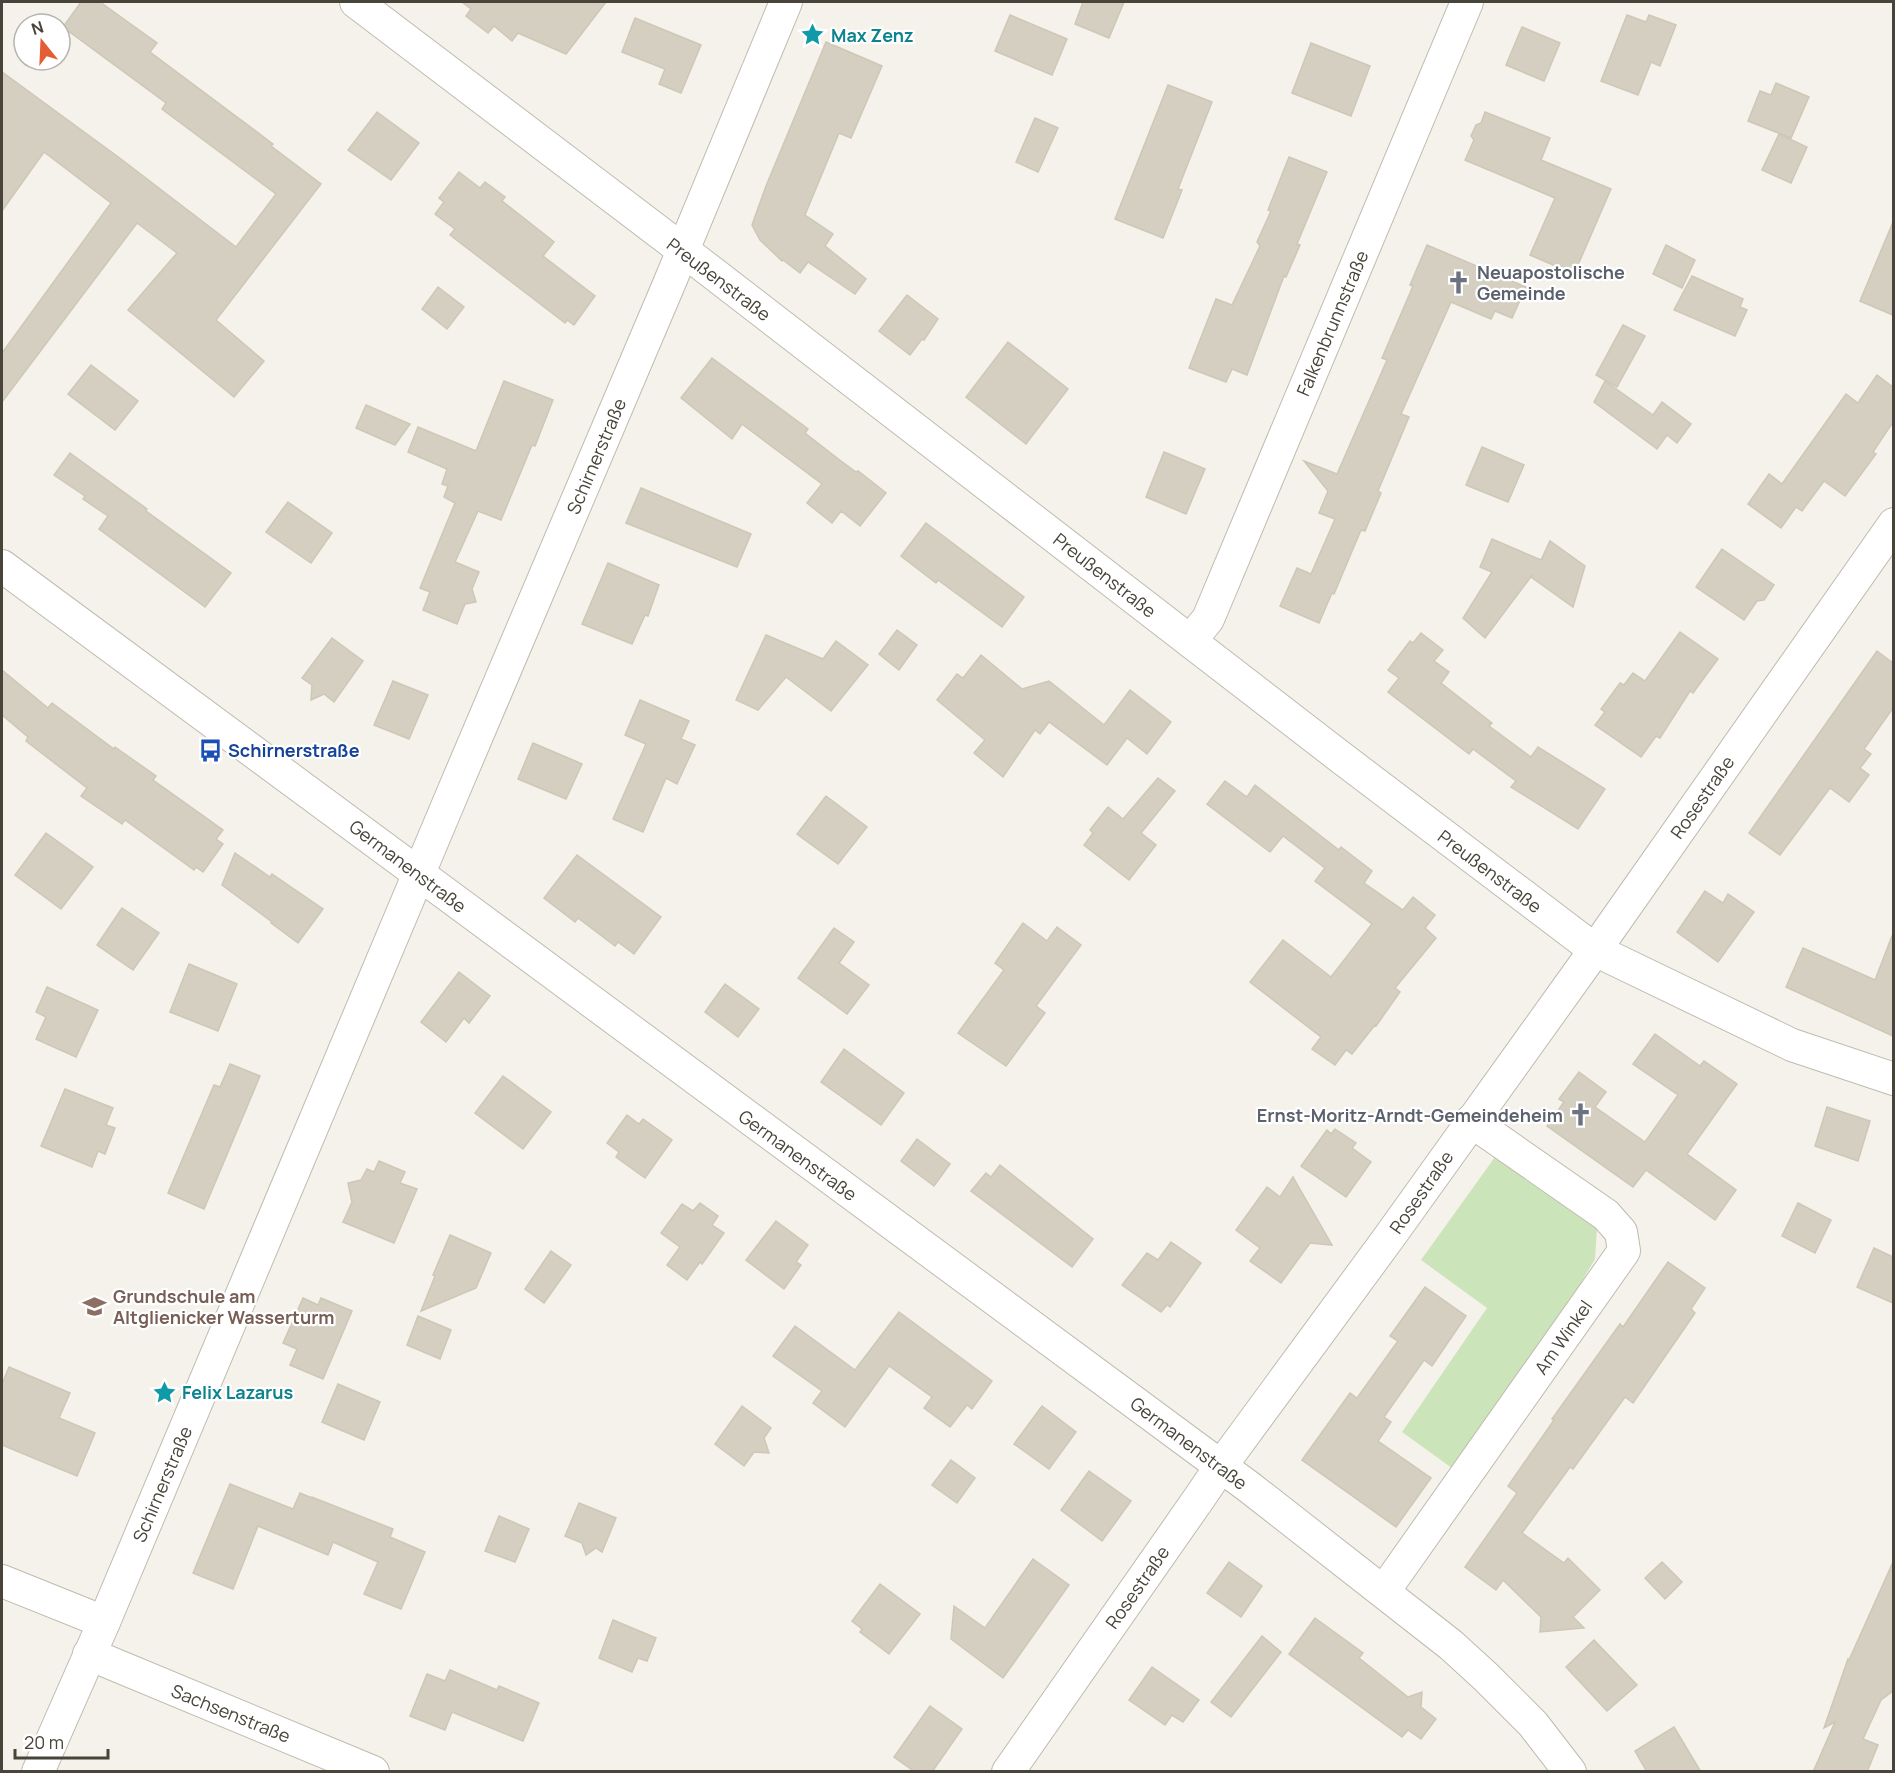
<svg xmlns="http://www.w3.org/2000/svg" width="1895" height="1773" viewBox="0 0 1895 1773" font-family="Manrope,sans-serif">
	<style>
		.green { fill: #cce4b9 }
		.building { fill: #d5cfc2; stroke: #cfc7b6; stroke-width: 1.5 }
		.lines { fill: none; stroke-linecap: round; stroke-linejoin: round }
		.minor-casing { stroke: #bfbbaf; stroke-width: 34 }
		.minor { stroke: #fff; stroke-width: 32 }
		.labels { text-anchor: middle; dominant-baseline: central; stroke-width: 4.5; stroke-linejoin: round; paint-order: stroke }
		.culture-label { font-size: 18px; font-weight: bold; fill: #0d838f; stroke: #fff; text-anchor: start }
		.worship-label { font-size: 18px; font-weight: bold; fill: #5b616d; stroke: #fff; text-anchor: start }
		.street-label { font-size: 18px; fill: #48443a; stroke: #fff }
		.transit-label { font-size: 18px; font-weight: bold; fill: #164399; stroke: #fff; text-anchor: start }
		.education-label { font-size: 18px; font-weight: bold; fill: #785e54; stroke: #fff; text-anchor: start }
	</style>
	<rect width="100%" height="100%" fill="#f4f2eb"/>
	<!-- green -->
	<path class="green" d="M1495,1157l102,71 -2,31 -52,88 -87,124 -54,-39 85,-124 -66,-48z"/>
	<!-- building -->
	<g class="building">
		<path d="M81,2h19l57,41 -7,9 123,92 -2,2 50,38 -105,136 48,41 -30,36 -106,-87 49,-57 -40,-30 -135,179v-49l109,-150 -67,-51 -42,59v-139l115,84 119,91 40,-53 -114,-85 4,-6 -103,-76z"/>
		<path d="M462,2h144l-40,52 -48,-21 -6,8 -18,-15 -6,7 -22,-17 5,-7z"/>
		<path d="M1083,2h41l-15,36 -34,-14z"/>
		<path d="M1010,15l57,24 -15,36 -57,-24z"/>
		<path d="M1627,15l19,7 3,-7 27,10 -16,41 -9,-4 -13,33 -37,-14z"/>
		<path d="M635,18l66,27 -20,48 -22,-9 6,-15 -43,-17z"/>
		<path d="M1522,27l38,16 -16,38 -38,-16z"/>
		<path d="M826,42l56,24 -31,72 -12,-5 -34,82 28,19 -8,12 41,33 -11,15 -47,-32 -8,11 -17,-13 -1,1 -22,-21 -8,-15 14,-39z"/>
		<path d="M1311,43l59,23 -19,50 -59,-23z"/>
		<path d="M1776,83l33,14 -18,41 -43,-17 12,-30 11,4z"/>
		<path d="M1168,85l44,17 -34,87 4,1 -19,48 -48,-19z"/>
		<path d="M377,112l42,31 -28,37 -43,-30z"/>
		<path d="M1485,112l65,26 -9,22 70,29 -37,85 -44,-19 25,-57 -90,-38 9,-20 -3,-4 5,-11 5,-2z"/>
		<path d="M1035,118l23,10 -20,44 -22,-10z"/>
		<path d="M1779,134l28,13 -16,36 -29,-13z"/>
		<path d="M1289,157l38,15 -30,72 3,1 -14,32 -2,-1 -37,99 -15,-6 -6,13 -37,-14 27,-69 16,6 28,-59 -3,-4 14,-31 -3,-1z"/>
		<path d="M459,172l21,16 5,-6 20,15 -3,4 52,41 -11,14 52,40 -21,29 -7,-5 -2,3 -115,-88 5,-6 -20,-15 9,-12 -5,-4z"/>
		<path d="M1893,222v93l-33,-14z"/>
		<path d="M1427,245l99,42 -14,31 -17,-7 -4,8 -40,-17 -50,112 8,3 -31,74 3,2 -16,38 -4,-1 -27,64 -2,-1 -13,30 -39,-17 17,-38 14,6 24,-55 -16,-6 9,-22 -24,-30 33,13 50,-114 -5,-2 31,-72 -3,-1z"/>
		<path d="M1666,245l29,15 -13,28 -29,-14z"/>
		<path d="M1692,276l51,23 -3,8 7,3 -12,26 -61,-26z"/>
		<path d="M438,287l26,20 -17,22 -25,-20z"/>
		<path d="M907,295l31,24 -14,21 -2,-1 -12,16 -31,-24z"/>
		<path d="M1623,325l22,11 -28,51 -21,-12z"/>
		<path d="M1008,342l60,47 -42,55 -60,-47z"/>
		<path d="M712,358l96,71 -3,4 36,28 15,11 2,-1 28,22 -26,33 -19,-15 -9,12 -25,-20 15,-19 -80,-60 -10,15 -51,-41z"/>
		<path d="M91,365l47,36 -23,29 -47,-36z"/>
		<path d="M1877,375l16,12v35l-20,30 3,2 -31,42 -21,-15 -22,30 -6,-4 -15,21 -33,-24 21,-30 13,10 64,-90 12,9z"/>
		<path d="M504,381l49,19 -18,46 -3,-1 -31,75 -23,-9 -23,51 24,10 -7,17 4,13 -11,2 -8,20 -34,-14 7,-18 -10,-4 35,-85 -11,-6 4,-11 -6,-2 5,-15 -39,-17 10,-25 58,24z"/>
		<path d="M1605,381l48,34 9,-13 29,22 -14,19 -10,-8 -10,14 -63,-47z"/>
		<path d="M366,405l44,19 -15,21 -39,-17z"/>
		<path d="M1482,447l42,18 -16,37 -42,-17z"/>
		<path d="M1164,452l41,17 -19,45 -40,-17z"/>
		<path d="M70,453l77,56 -1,2 85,62 -26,34 -106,-78 9,-13 -25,-17 2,-3 -31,-21z"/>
		<path d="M641,488l110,46 -14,33 -111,-44z"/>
		<path d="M288,502l44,31 -21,30 -45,-31z"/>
		<path d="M926,523l98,74 -22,30 -64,-47 -2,3 -35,-27z"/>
		<path d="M1492,539l49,21 9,-19 35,25 -12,41 -42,-30 2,-3 -48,64 -22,-20 29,-46 -12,-5z"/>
		<path d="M1722,549l52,36 -10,15 -7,1 -13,19 -48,-33z"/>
		<path d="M608,563l51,22 -11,31 -3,-1 -13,29 -50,-20z"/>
		<path d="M897,630l20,15 -18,25 -20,-16z"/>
		<path d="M1680,632l38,27 -25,34 -3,-2 -30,47 -4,-2 -15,21 -46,-32 10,-13 -4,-3 19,-26 4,2 9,-12 12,8z"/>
		<path d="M1421,633l22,17 -9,11 15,11 -8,11 51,40 -3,3 42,31 7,-10 67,42 -27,40 -67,-42 5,-6 -43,-32 -4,5 -81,-62 11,-14 -11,-8 22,-29 3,2z"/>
		<path d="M766,635l57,24 13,-18 32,24 -37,46 -45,-34 -28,33 -22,-10z"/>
		<path d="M332,638l31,23 -29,41 -10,-8 -13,6 1,-15 -10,-7z"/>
		<path d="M1877,651l16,12v45l-29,41 7,5 -11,14 9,7 -20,27 -19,-14 -50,67 -31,-22z"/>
		<path d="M981,655l41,34 27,-8 55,44 26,-35 41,32 -24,32 -20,-16 -20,27 -58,-43 -9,12 -5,-4 -32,47 -29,-24 11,-13 -48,-40 20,-26 6,4z"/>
		<path d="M2,670l46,38 4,-5 62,46 1,-2 41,29 -3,4 70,50 -7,9 7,5 -20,28 -7,-5 -2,3 -69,-50 -3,4 -41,-28 6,-8 -61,-47 2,-4 -26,-22z"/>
		<path d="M393,681l35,14 -19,44 -35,-14z"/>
		<path d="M640,700l49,21 -8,18 14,6 -18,39 -11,-6 -23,54 -30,-13 33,-75 -21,-9z"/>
		<path d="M533,743l49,21 -16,35 -48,-20z"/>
		<path d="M1158,778l17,13 -34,42 15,12 -27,35 -45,-35 9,-12 -3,-3 18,-23 15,12z"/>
		<path d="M1225,781l22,16 8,-12 84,65 2,-3 31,24 -8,12 39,27 10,-13 22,18 -10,13 11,10 -41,50 5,4 -24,34 -1,-1 -23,29 -6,-4 -11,15 -23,-16 9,-12 -71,-55 33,-42 48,37 41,-53 -57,-43 10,-13 -42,-32 -13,16 -63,-48z"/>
		<path d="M826,796l41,31 -29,37 -41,-30z"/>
		<path d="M46,833l47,34 -32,42 -46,-34z"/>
		<path d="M235,853l35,24 2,-3 51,35 -25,34 -27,-20 1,-1 -50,-37z"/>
		<path d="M577,855l84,62 -27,37 -16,-12 -3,4 -37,-28 -3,4 -31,-24z"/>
		<path d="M1705,891l18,12 5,-9 26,18 -36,50 -41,-30z"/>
		<path d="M122,908l37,25 -26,37 -36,-25z"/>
		<path d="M1023,923l24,18 10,-14 24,18 -45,61 9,7 -39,53 -48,-33 46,-63 -9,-7z"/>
		<path d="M834,928l20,14 -15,21 30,22 -22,29 -49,-36z"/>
		<path d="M1892,936h1v100l-107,-49 17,-39 72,32z"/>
		<path d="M189,964l48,20 -19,47 -48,-19z"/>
		<path d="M459,972l31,24 -21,27 -5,-5 -18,24 -25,-20z"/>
		<path d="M725,984l34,25 -21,28 -33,-25z"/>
		<path d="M47,987l51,23 -22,47 -40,-18 10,-22 -10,-5z"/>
		<path d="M1655,1034l45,32 4,-5 33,23 -50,70 49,36 -21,30 -69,-50 -13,17 -86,-61 17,-24 -5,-3 20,-27 27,20 -11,15 50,35 33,-47 -45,-31z"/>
		<path d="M844,1049l60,44 -23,32 -60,-43z"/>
		<path d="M230,1064l30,12 -56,133 -36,-16 46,-108 6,2z"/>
		<path d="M503,1076l48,36 -28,37 -48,-36z"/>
		<path d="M65,1089l48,19 -7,17 9,3 -10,26 -7,-3 -6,16 -51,-21z"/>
		<path d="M1827,1107l43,14 -12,40 -43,-15z"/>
		<path d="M627,1115l12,9 4,-5 29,21 -27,38 -29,-21 3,-5 -12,-9z"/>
		<path d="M1335,1129l21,14 -4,5 19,14 -25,35 -45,-31 26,-36 4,4z"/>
		<path d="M917,1139l33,25 -16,22 -33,-25z"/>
		<path d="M379,1161l26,11 -5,11 17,6 -23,54 -51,-21 9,-20 -4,-19 13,-3 6,-11 7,3z"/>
		<path d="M1000,1165l93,74 -21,28 -101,-76 15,-18 5,4z"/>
		<path d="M1293,1177l39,68 -22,-2 -29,40 -31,-22 10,-13 -24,-18 31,-43 13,10z"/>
		<path d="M700,1203l18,13 -6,9 12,8 -22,31 -2,-2 -13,18 -20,-15 13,-18 -19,-14 21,-29 11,7z"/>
		<path d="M1798,1203l33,17 -16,33 -33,-17z"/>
		<path d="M776,1221l32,24 -12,17 5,3 -17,24 -38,-29z"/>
		<path d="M450,1235l41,18 -15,35 -55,23 14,-35 -2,-1z"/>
		<path d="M1171,1242l30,21 -31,44 -3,-2 -6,7 -39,-27 25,-32 11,7z"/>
		<path d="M1874,1248l19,9v46l-36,-16z"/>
		<path d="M551,1251l20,14 -27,38 -19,-14z"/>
		<path d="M1668,1262l37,26 -14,21 4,4 -62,90 -8,-6 -52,72 -3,-2 -48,66 42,30 4,-5 32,32 -27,27 11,11 -44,4 1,-15 -38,-37 -7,10 -31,-23 52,-74 -9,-7 46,-66 -2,-1 68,-95 3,3z"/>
		<path d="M1425,1287l41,29 -34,50 -8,-6 -40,57 7,5 -13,19 53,37 -35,49 -94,-67 48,-67 7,5 41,-57 -8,-5z"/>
		<path d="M303,1298l15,7 3,-7 31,13 -29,68 -33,-14 7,-16 -14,-6z"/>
		<path d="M899,1312l93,69 -20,28 -5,-4 -17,22 -26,-19 8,-11 -43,-31 -44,61 -32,-24 9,-12 -49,-35 22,-30 60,44z"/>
		<path d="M418,1316l33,14 -11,29 -33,-14z"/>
		<path d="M9,1367l61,26 -11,25 36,15 -18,43 -75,-31v-61z"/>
		<path d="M338,1384l42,18 -16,38 -42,-18z"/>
		<path d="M742,1406l29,22 -7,10 5,15 -15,-1 -10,14 -29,-22z"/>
		<path d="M1042,1406l34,26 -27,37 -35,-25z"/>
		<path d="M951,1460l24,18 -18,25 -25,-18z"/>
		<path d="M1089,1471l42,30 -29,40 -41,-31z"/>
		<path d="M230,1484l63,25 7,-16 12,5v-1l81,32 -3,8 35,15 -24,57 -37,-15 14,-32 -45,-20 -5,13 -70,-29 -25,63 -40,-16z"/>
		<path d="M579,1503l37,15 -14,34 -6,-4 -10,7 -4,-12 -17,-7z"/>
		<path d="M499,1516l30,13 -14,33 -30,-11z"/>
		<path d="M1033,1559l36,26 -66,93 -52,-39 3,-33 31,22z"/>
		<path d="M1229,1562l33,24 -21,31 -34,-24z"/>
		<path d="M1662,1562l20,20 -17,17 -20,-21z"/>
		<path d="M1893,1562v129l-12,9 -18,39 15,6 -11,27h-54l22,-50 -11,6 24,-69 1,1z"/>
		<path d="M880,1584l40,30 -31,40 -29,-22 2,-3 -10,-8z"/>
		<path d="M1315,1618l48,35 -4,5 49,39 14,-5 -1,15 15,12 -15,20 -13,-9 -6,7 -113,-83z"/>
		<path d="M613,1620l43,18 -9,23 -9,-3 -6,14 -33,-14z"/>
		<path d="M1262,1636l19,16 -50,65 -20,-15z"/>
		<path d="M1594,1640l43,45 -30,26 -41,-44z"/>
		<path d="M1152,1667l47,33 -16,22 -11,-7 -7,10 -36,-25z"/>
		<path d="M450,1670l47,20 2,-4 40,17 -16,38 -71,-29 -7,18 -35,-14 17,-42 18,7z"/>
		<path d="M930,1706l32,23 -30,43h-17l-21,-15z"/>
		<path d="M1674,1727l27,45h-54l-12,-21z"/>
	</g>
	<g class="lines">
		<defs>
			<g id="minor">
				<path d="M356,2l349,265 634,489 256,194 197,95 102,34"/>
				<path d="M2,566l1247,921 202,158 35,32 47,47 37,48"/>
				<path d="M1190,641l18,-22 259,-617"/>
				<path d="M2,1581l102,41"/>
				<path d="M1384,1591l240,-340 -3,-19 -15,-17 -135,-94"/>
				<path d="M89,1654l284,118"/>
				<path d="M38,1772l66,-150 350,-832 215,-506 117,-282"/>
				<path d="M1008,1772l192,-275 21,-31 169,-230 205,-286 299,-426"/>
			</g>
		</defs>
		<!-- minor casing -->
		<use href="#minor" class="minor-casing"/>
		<!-- minor -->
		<use href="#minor" class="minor"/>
	</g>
	<!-- icons -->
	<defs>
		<symbol id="sight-bare" viewBox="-9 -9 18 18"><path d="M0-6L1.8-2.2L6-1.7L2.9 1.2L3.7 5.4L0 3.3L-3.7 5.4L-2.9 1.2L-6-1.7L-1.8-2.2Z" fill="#0f9aa8" stroke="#fff" stroke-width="2.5" paint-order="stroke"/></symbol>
		<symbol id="church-bare" viewBox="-9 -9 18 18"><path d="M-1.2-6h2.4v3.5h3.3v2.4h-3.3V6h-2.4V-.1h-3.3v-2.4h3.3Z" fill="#6b7280" stroke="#fff" stroke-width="2.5" paint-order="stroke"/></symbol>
		<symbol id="bus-bare" viewBox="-9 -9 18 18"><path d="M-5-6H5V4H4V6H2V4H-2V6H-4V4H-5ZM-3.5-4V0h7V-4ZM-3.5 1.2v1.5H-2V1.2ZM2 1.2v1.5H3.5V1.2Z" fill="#1a4fb4" stroke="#fff" stroke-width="2.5" paint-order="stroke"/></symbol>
		<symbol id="school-bare" viewBox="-9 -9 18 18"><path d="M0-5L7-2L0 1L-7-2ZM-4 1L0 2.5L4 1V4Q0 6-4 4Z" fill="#8d6e63" stroke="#fff" stroke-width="2.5" paint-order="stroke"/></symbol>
	</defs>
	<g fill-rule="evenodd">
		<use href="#sight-bare" x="796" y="18" width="33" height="33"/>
		<use href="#church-bare" x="1442" y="266" width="33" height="33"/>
		<use href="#bus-bare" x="194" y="734" width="33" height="33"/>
		<use href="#church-bare" x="1564" y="1098" width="33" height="33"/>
		<use href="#school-bare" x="78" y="1290" width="33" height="33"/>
		<use href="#sight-bare" x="148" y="1376" width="33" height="33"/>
	</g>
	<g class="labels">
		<!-- culture labels -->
		<g class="culture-label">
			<text x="831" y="35">Max Zenz</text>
			<text x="182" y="1392">Felix Lazarus</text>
		</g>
		<!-- worship labels -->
		<g class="worship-label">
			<text x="1477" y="272">Neuapostolische<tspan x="1477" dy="21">Gemeinde</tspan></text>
			<text x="1563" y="1115" text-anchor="end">Ernst-Moritz-Arndt-Gemeindeheim</text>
		</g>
		<!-- street labels -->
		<g class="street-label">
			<text transform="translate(719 279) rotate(37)">Preußenstraße</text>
			<text transform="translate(1332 323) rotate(-67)">Falkenbrunnstraße</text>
			<text transform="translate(596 456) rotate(-67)">Schirnerstraße</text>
			<text transform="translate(1105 575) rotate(38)">Preußenstraße</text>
			<text transform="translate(1702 797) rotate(-55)">Rosestraße</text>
			<text transform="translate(408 866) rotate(37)">Germanenstraße</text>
			<text transform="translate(1490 871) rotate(37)">Preußenstraße</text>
			<text transform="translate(798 1155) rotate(36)">Germanenstraße</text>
			<text transform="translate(1421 1192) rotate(-55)">Rosestraße</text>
			<text transform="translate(1563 1337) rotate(-55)">Am Winkel</text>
			<text transform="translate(1189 1443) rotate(37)">Germanenstraße</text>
			<text transform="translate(162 1484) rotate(-67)">Schirnerstraße</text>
			<text transform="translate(1137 1587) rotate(-55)">Rosestraße</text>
			<text transform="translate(231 1713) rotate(22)">Sachsenstraße</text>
		</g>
		<!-- transit labels -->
		<g class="transit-label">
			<text x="228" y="750">Schirnerstraße</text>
		</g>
		<!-- education labels -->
		<g class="education-label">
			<text x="113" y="1296">Grundschule am<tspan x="113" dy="21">Altglienicker Wasserturm</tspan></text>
		</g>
	</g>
	<!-- border -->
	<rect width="1895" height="1773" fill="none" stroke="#48443a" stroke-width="6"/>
	<!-- north arrow -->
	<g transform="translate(42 42) rotate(342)"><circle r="28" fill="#ffffff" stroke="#b6b4b0" stroke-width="1.5"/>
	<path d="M0-4.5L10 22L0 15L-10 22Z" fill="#e55d32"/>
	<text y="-9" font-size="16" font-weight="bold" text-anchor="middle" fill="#48443a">N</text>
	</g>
	<!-- scale -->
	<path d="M15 1749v9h93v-9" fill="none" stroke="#48443a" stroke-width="3"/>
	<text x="24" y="1749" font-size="18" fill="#48443a" stroke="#ffffff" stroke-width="4.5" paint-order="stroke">20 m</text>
</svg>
